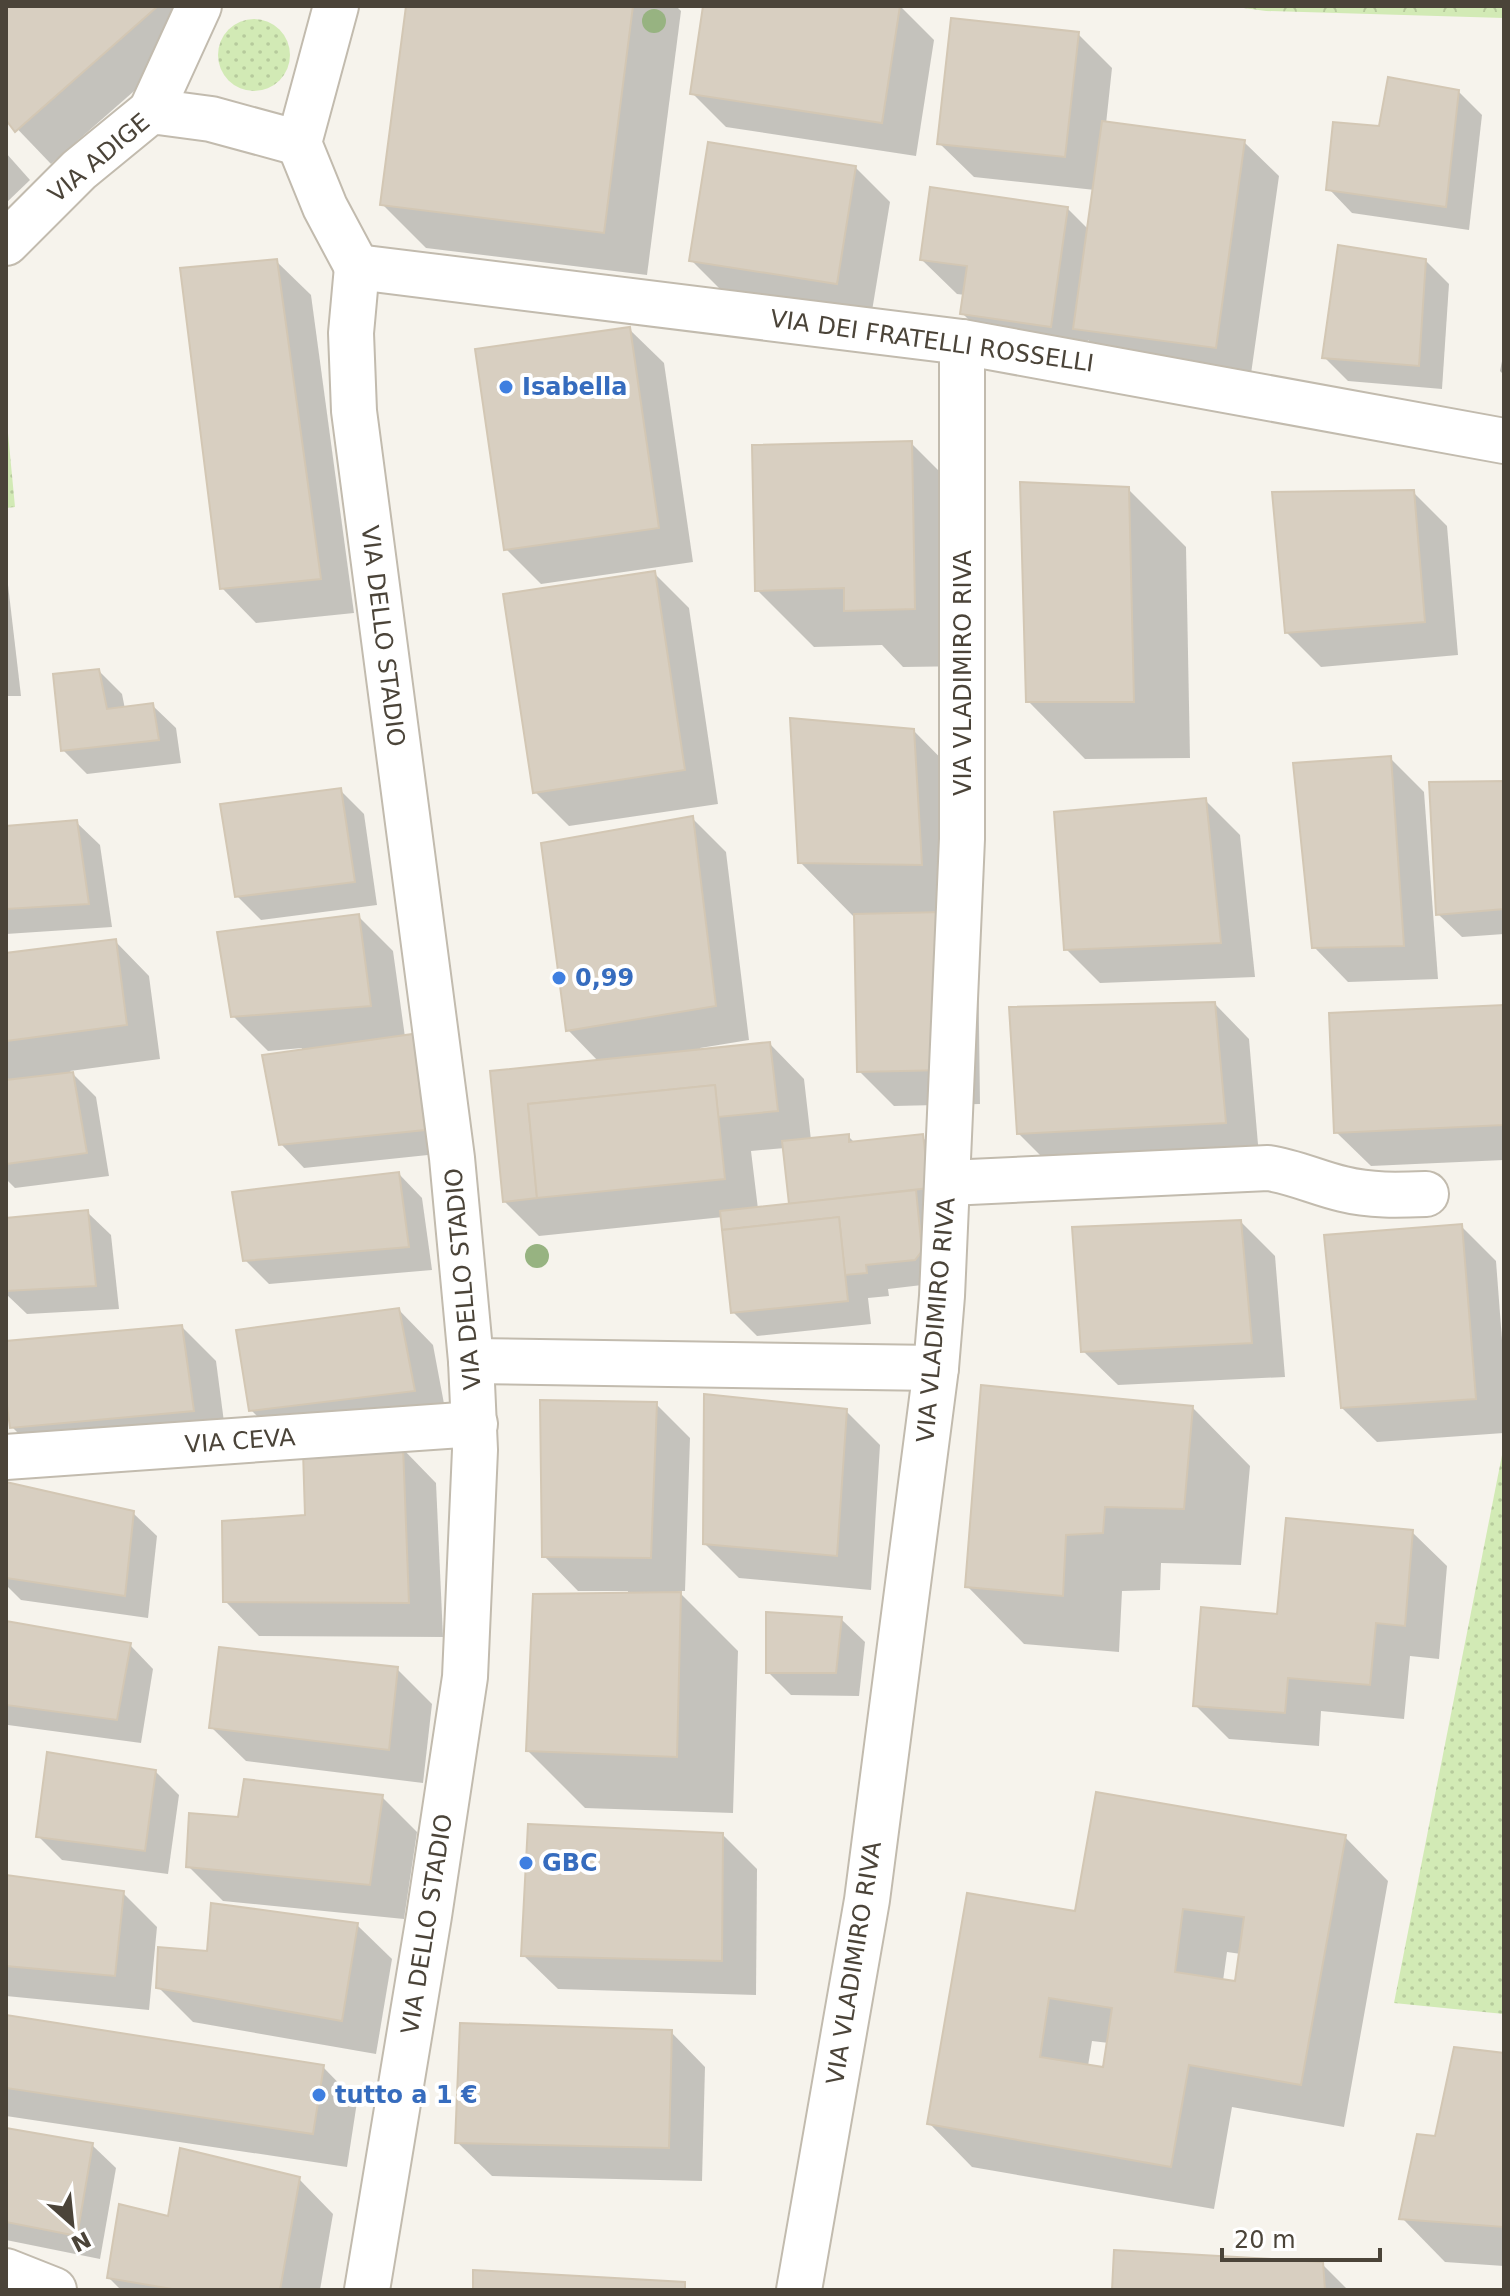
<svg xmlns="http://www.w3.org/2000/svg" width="1510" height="2296" viewBox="0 0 1510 2296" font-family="'DejaVu Sans',sans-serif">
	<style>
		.grass { fill: url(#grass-dots) }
		.park { fill: url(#park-crowns) }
		.shadow { fill: #0003; fill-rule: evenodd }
		.building { fill: #d8cfc1; stroke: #d3c7b4; stroke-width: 2; fill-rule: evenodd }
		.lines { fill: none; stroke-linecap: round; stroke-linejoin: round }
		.minor-casing { stroke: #c2bbae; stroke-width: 48 }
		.minor { stroke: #fff; stroke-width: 44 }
		.tree { fill: #97b381 }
		.shop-dot { fill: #3f7fe0; stroke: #fff; stroke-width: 3 }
		.labels { text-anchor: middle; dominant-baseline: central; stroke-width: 8; stroke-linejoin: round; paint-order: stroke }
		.street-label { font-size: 24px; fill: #4b4439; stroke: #fff }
		.shop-label { font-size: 24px; font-weight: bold; fill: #366cbe; stroke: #fff; text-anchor: start }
	</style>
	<defs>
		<pattern id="grass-dots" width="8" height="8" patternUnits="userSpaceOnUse" patternTransform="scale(2)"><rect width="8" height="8" fill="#d2eab5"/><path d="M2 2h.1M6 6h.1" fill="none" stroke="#b6ca9c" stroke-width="1.8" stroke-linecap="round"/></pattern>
		<pattern id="park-crowns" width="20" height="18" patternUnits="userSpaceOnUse" patternTransform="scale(2)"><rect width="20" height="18" fill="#d2eab5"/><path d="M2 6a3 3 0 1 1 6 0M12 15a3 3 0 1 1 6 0" fill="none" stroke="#b6ca9c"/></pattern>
	</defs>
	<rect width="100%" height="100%" fill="#f6f3ec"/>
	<!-- grass -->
	<g class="grass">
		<circle cx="254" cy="55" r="36"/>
		<path d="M6,412l9,95 -9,1z"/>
		<path d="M1504,1445v569l-110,-11z"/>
	</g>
	<!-- park -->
	<path class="park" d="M1229,6h275v12l-238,-7z"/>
	<!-- shadow -->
	<g class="shadow">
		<path d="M6,6h172l21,28 -148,130 -45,-47z"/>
		<path d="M408,6h268l5,5 -34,264 -221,-27 -44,-44z"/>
		<path d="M705,6h195l34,34 -18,116 -190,-29 -34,-34z"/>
		<path d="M1078,34l34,34 -6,56 138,18 35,34 -29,205 -140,-19 -22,-22 -3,21 -88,-13 -35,-35 3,-18 -8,-1 -35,-34 145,-52 22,22 6,-40 -121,-13 -35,-34z"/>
		<path d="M1458,91l24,24 -13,115 -117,-17 -23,-24 52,-60z"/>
		<path d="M6,153l24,27 -24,23z"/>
		<path d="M856,168l34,34 -19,115 -146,-23 -34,-34z"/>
		<path d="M1425,260l24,24 -7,105 -94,-8 -24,-24z"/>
		<path d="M276,261l35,34 43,318 -98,10 -34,-35z"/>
		<path d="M629,329l35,34 29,199 -152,22 -35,-35z"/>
		<path d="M1504,351v24l-4,-4z"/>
		<path d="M911,443l57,57 4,166 -69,1 -21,-22 -68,2 -57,-57z"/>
		<path d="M1128,489l58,58 4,211 -105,1 -57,-58z"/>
		<path d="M1413,492l34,34 11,129 -137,12 -34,-34z"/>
		<path d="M6,568l15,128h-15z"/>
		<path d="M654,573l35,35 29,196 -149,22 -34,-34z"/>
		<path d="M99,671l23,23 3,15 27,-4 24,23 5,35 -94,11 -24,-24z"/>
		<path d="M913,730l57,58 8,161 2,155 -86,2 -35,-35 -3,-152 -56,-57z"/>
		<path d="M1390,758l34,34 14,187 -90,3 -34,-35z"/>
		<path d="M1504,783v151l-42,3 -24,-23z"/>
		<path d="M340,790l24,24 13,91 -116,15 -24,-24z"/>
		<path d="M1205,800l35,35 15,142 -155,6 -34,-34z"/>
		<path d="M692,818l34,34 23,188 -49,8 1,3 69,-7 34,35 7,61 37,-4 8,8 66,-7 24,23 -7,123 -51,6 1,7 -21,2 3,26 -114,12 -24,-24 -10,-95 -184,19 -35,-35 95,-139 -31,-32zM785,1148l6,57 -33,4 -7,-58z"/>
		<path d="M76,822l24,23 12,82 -106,7v-106z"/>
		<path d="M358,916l35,35 12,86 7,-1 23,24 12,93 -143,15 -23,-24 21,-96 -34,3 -35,-35z"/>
		<path d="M115,941l34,35 11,83 -90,12 26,26 13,79 -94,12 -9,-9v-97l5,-1 -5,-4v-122z"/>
		<path d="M1215,1004l34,35 10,117 -206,12 -35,-35z"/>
		<path d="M1504,1007v153l-133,6 -35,-34z"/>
		<path d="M399,1174l23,24 10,72 -163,14 -24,-24z"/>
		<path d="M87,1212l24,23 8,74 -92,5 -21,-20v-74z"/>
		<path d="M1241,1222l34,34 10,121 -167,8 -35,-34z"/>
		<path d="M1461,1226l35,35 8,105v67l-127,9 -35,-34z"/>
		<path d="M399,1310l34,35 15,80 -163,19 -34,-34z"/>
		<path d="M182,1327l34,34 11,84 -180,17 -35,-35 -6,-44v-40z"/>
		<path d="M656,1404l34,34 -5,153h-7l60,60 -5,162 -148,-5 -57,-57 100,-156v-4h-50l-34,-35z"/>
		<path d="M1193,1408l57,58 -9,99 -80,-2 -1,27 -38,1 -3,61 -95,-8 -57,-58z"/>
		<path d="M846,1411l34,34 -9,145 -132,-12 -34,-34z"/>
		<path d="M402,1448l34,35 7,154 -184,-1 -34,-35 82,-84z"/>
		<path d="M6,1484l127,29 24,23 -9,82 -127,-18 -15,-15z"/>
		<path d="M1412,1532l35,34 -8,93 -29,-3 -6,63 -83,-8 -2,35 -90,-7 -34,-34 84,-89z"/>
		<path d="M841,1619l24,23 -6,54 -68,-1 -23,-23z"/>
		<path d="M6,1623l124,22 23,24 -12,74 -133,-18 -2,-2z"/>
		<path d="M397,1669l35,35 -9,79 -177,-22 -35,-34z"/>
		<path d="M155,1771l24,24 -11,79 -106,-14 -24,-24z"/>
		<path d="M382,1797l35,35 -13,87 -181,-18 -35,-35 52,-47z"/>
		<path d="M723,1835l34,34 -1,126 -198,-6 -35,-34z"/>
		<path d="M1345,1837l43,44 -44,246 -112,-20 -18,102 -242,-42 -43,-44 147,-210zM1227,1952l14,2 -4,29 -14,-2zM1092,2041l17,2 -4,26 -17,-3z"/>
		<path d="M6,1878l117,15 34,34 -8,83 -143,-14z"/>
		<path d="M357,1925l35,34 -16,95 -183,-32 -35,-35 51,-34z"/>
		<path d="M6,2017l317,50 34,35 -10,65 -341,-51z"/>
		<path d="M671,2032l34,35 -3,114 -210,-5 -35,-34z"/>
		<path d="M1504,2055v211l-59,-4 -43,-44 34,-80z"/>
		<path d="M6,2130l86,15 24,23 -16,91 -94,-19z"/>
		<path d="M299,2179l34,35 -13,76h-199l-12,-12 61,-59z"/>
		<path d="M1322,2264l26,26h-234z"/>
	</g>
	<!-- building -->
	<g class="building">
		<path d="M6,6h152l-143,126 -9,-12z"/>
		<path d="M406,6h227l-29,227 -224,-28z"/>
		<path d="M703,6h197l-18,117 -192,-29z"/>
		<path d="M951,18l128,14 -14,125 -128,-13z"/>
		<path d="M1388,77l71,13 -13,117 -120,-17 7,-68 46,4z"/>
		<path d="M1102,121l143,19 -29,208 -143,-19z"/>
		<path d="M708,142l148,24 -19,118 -148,-23z"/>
		<path d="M930,187l138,20 -17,120 -91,-13 7,-48 -47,-6z"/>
		<path d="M1338,245l88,14 -7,107 -97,-8z"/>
		<path d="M277,259l44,320 -101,10 -40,-321z"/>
		<path d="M630,327l29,201 -155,22 -29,-201z"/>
		<path d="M912,441l3,168 -71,2v-23l-89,3 -3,-146z"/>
		<path d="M1020,482l109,5 5,215h-108z"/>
		<path d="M1414,490l11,132 -140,11 -13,-141z"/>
		<path d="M655,571l30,199 -152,23 -30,-199z"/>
		<path d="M99,669l8,40 46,-6 6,37 -98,11 -8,-77z"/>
		<path d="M790,718l124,11 8,136 -124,-2z"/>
		<path d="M1391,756l13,190 -92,2 -19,-185z"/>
		<path d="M1504,781v128l-68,6 -7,-133z"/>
		<path d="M341,788l14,94 -120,15 -15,-93z"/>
		<path d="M1206,798l15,145 -157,7 -10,-138z"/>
		<path d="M693,816l23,190 -150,25 -25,-188z"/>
		<path d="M77,820l12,84 -83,5v-83z"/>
		<path d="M944,912l3,158 -90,2 -3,-158z"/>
		<path d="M359,914l12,92 -140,11 -14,-85z"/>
		<path d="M116,939l11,86 -121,16v-88z"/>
		<path d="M1215,1002l11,121 -209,11 -8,-127z"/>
		<path d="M1504,1005v120l-170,8 -5,-120z"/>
		<path d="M413,1034l12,96 -146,15 -17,-90z"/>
		<path d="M770,1042l8,69 -60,6 -3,-32 -187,19 9,94 -34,4 -13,-131z"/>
		<path d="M73,1072l14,81 -81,11v-84z"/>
		<path d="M715,1085l10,94 -188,19 -9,-94z"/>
		<path d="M849,1134v8l74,-8 6,54 -140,16 -7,-63z"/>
		<path d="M399,1172l10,75 -166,14 -11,-69z"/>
		<path d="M916,1190l6,61 -7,9 -49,5 1,8 -22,2 -6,-58 -117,13 -2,-19z"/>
		<path d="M88,1210l8,76 -90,5v-73z"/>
		<path d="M839,1217l9,84 -117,12 -9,-83z"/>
		<path d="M1241,1220l11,123 -171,9 -9,-125z"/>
		<path d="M1462,1224l14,175 -135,9 -17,-173z"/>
		<path d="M399,1308l16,83 -166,20 -13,-81z"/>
		<path d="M182,1325l12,86 -184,17 -4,-30v-57z"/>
		<path d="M981,1385l212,21 -9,103 -79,-2 -2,26 -37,2 -3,61 -98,-9z"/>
		<path d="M704,1394l143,15 -10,147 -134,-12z"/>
		<path d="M540,1400l117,2 -6,156 -109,-1z"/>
		<path d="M403,1446l6,157 -186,-1 -1,-81 83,-6 -2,-64z"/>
		<path d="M6,1482l128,29 -9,85 -119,-18z"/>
		<path d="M1286,1518l127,12 -8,96 -29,-3 -6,62 -82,-7 -3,35 -92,-7 8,-99 76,7z"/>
		<path d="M681,1592l-4,165 -151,-6 7,-157z"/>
		<path d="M766,1612l76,5 -6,56h-70z"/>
		<path d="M6,1621l125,22 -14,77 -111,-15z"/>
		<path d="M219,1647l179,20 -9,83 -180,-22z"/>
		<path d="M47,1752l109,18 -11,81 -109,-14z"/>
		<path d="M244,1779l139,16 -13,90 -184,-18 3,-54 49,4z"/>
		<path d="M1096,1792l250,43 -45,250 -112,-20 -18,102 -244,-43 40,-231 108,18zM1183,1909l61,8 -9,64 -60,-9zM1049,1998l63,10 -9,59 -63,-10z"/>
		<path d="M528,1824l195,9 -1,128 -201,-5z"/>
		<path d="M6,1875l118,16 -9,85 -109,-10z"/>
		<path d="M211,1903l147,20 -16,98 -186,-33 2,-41 49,4z"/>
		<path d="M6,2015l318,50 -11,69 -307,-46z"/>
		<path d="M460,2023l212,7 -3,118 -214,-5z"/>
		<path d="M1454,2047l50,6v174l-105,-8 18,-85 18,2z"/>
		<path d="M6,2128l87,15 -16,93 -71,-14z"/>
		<path d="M180,2148l120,29 -20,113h-102l-71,-12 12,-74 49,12z"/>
		<path d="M1114,2250l209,12 2,28h-213z"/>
		<path d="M473,2270l212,12v8h-212z"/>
	</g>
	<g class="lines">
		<defs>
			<g id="minor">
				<path d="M336,6l-37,137 26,64 32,60"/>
				<path d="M151,111l48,-105"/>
				<path d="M6,243l73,-73 72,-59 60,8 88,24"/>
				<path d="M357,267l-6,66 3,78 98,747 19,203 4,89 -10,227 -36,239 -62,374"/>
				<path d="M357,267l605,75 542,99"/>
				<path d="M948,1183l320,-15c27,4 49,15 75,21 28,7 55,6 83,5"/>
				<path d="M471,1361l465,7"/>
				<path d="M6,1457l469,-33"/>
				<path d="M6,2271l48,19"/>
				<path d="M799,2290l68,-390 69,-532 6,-72 20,-457v-497"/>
			</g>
		</defs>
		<!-- minor casing -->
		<use href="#minor" class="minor-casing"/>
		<!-- minor -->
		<use href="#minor" class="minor"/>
	</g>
	<!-- trees -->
	<g class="tree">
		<circle cx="654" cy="21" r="12"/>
		<circle cx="537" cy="1256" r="12"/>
	</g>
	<!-- markers -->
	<g class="shop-dot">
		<circle cx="506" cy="387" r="8"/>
		<circle cx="559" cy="978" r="8"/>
		<circle cx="526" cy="1863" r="8"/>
		<circle cx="319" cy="2095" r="8"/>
	</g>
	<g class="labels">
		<!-- street labels -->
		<g class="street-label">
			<text transform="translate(99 158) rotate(-40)">VIA ADIGE</text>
			<text transform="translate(932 341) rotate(8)">VIA DEI FRATELLI ROSSELLI</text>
			<text transform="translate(383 636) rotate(83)">VIA DELLO STADIO</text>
			<text transform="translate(963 673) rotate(-90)">VIA VLADIMIRO RIVA</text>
			<text transform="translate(463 1279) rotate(-95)">VIA DELLO STADIO</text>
			<text transform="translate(936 1320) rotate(-85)">VIA VLADIMIRO RIVA</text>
			<text transform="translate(240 1441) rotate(-4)">VIA CEVA</text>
			<text transform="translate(427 1924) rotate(-81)">VIA DELLO STADIO</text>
			<text transform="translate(854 1963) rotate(-81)">VIA VLADIMIRO RIVA</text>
		</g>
		<!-- shop labels -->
		<g class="shop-label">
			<text x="522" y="387">Isabella</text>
			<text x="575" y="978">0,99</text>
			<text x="542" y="1863">GBC</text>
			<text x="335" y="2095">tutto a 1 €</text>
		</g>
	</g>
	<!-- border -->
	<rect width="1510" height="2296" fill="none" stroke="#4b4439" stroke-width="16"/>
	<!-- north arrow -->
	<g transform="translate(72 2224) rotate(153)" stroke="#ffffff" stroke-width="6" paint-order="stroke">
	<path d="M0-6L14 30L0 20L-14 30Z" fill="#4b4439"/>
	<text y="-12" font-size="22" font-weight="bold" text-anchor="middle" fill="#4b4439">N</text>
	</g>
	<!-- scale -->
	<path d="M1222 2248v12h158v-12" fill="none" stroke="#4b4439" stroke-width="4"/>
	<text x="1234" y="2248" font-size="24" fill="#4b4439" stroke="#ffffff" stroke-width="6" paint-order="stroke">20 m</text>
</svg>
